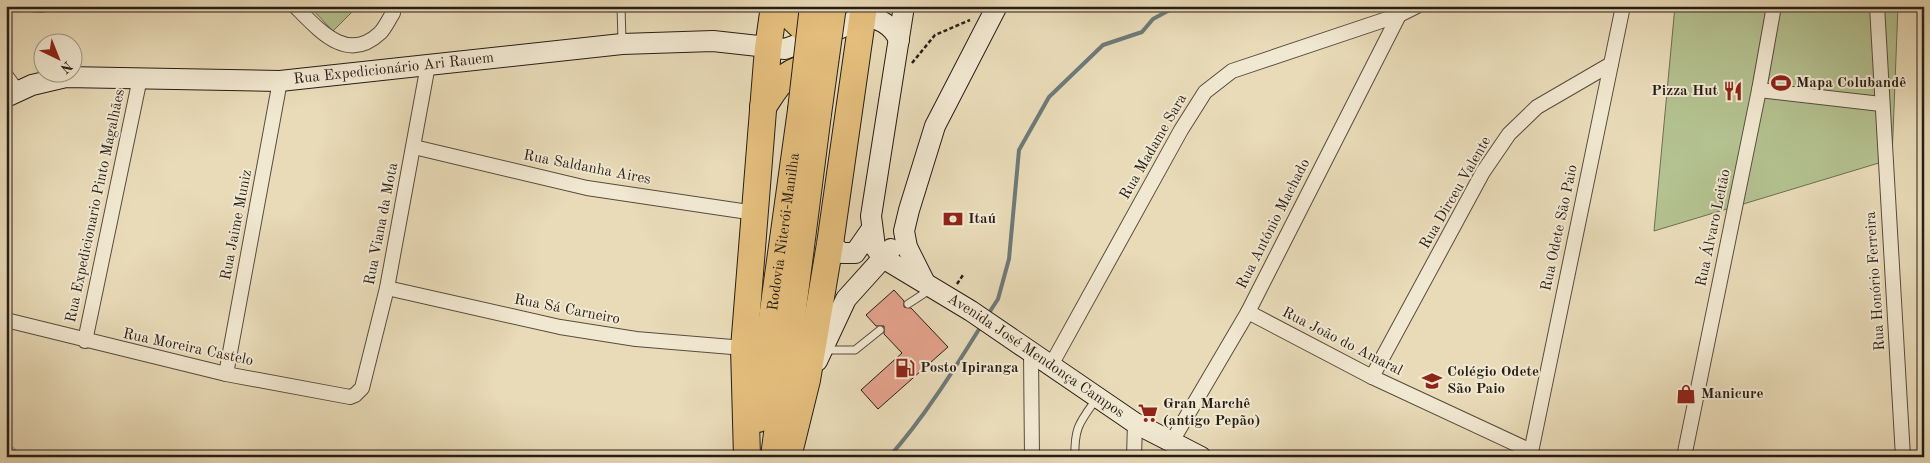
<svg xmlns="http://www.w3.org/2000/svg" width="1930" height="463" viewBox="0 0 1930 463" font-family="'Old Standard TT',serif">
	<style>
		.green { fill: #b4c190; stroke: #6e6f52 }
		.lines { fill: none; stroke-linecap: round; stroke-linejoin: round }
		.stream { stroke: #6e7a79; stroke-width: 4 }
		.river { stroke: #9db8bb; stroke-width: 24 }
		.building { fill: #e4a28c; stroke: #271d15 }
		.lane-casing { stroke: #584c3e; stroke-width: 9 }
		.street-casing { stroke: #584c3e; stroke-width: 16 }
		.secondary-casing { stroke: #271d15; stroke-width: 22 }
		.highway-casing { stroke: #271d15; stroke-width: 28 }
		.path { stroke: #271d15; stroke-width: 2.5; stroke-dasharray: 4 2.5; stroke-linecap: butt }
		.lane { stroke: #f1e8d1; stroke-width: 7 }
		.street { stroke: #f1e8d1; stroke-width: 14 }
		.secondary { stroke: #f1e8d1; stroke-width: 20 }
		.highway { stroke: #e4be7c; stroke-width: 26 }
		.highway-bridge-casing { stroke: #271d15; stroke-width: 28; stroke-linecap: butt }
		.highway-bridge { stroke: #e4be7c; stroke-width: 26 }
		.labels { text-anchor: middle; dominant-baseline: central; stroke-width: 4; stroke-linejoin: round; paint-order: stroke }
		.street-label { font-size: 15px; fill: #271d15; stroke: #f1e8d1 }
		.poi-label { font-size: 15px; font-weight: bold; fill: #271d15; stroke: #f1e8d1; text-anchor: start }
	</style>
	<rect width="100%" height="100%" fill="#e9dbb8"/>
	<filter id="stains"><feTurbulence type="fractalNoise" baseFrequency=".004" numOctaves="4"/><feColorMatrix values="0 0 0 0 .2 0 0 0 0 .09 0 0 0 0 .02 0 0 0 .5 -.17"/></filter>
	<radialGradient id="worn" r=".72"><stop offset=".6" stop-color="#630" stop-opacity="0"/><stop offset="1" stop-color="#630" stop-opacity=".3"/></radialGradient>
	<!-- green -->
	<g class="green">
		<path d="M15,6h41c-11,11 -28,6 -41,0z"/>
		<path d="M309,6h49l-25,25z"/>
		<path d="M1675,6h223l-6,153 -238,72z"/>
	</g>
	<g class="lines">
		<!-- stream -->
		<g class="stream">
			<path d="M987,316l11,-17 11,-40 10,-109 30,-53 54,-52 39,-13 11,-13 24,-13"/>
			<path d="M889,457c35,-39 64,-86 92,-131"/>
		</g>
		<!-- river -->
		<path class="river" d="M6,456l1,1"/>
	</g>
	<!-- building -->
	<path class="building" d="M894,290l10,11v6l7,1 37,39 -70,62 -17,-19 41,-37 -18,-19v-8h-8l-10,-11z"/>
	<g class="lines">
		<defs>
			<g id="lane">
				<path d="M621,6l1,35"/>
				<path d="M908,304l23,-15"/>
				<path d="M825,350h30l25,-20"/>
				<path d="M1075,457c-1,-30 5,-35 22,-59"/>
			</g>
			<g id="street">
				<path d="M295,6c24,24 52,58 85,27 5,-5 9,-14 13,-20l-2,-7"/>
				<path d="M1877,6l26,451"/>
				<path d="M6,76l11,15"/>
				<path d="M1759,90l122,14"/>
				<path d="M414,147l173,41 168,25"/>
				<path d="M387,288l173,39 76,12 108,9"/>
				<path d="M1248,312l124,65 159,74"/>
				<path d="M6,320l220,54 124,23 5,-2 7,-7 25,-100 41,-223"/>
				<path d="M85,341l55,-263"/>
				<path d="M1031,353l1,104"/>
				<path d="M1050,367l131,-237 24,-38 27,-21 167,-56 18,-9"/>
				<path d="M226,374l54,-293"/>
				<path d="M1372,377l111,-205 26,-38 28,-27 74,-43"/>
				<path d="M1171,443l77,-131 151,-297"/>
				<path d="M1134,457l1,-34"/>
				<path d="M1530,457l93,-451"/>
				<path d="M1684,457l75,-367 15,-84"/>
			</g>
			<g id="secondary">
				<path id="s1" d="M904,6l-33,210 4,31 8,11 88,53 164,112 66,34"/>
				<path d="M863,15c16,4 29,9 36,25"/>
				<path id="s2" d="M6,97l26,-12 34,-8 214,4 342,-37 91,-3 72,8 56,-21 22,-13 6,-8"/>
				<path d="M830,244l12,9h13l16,-23"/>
				<path d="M924,281l-17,-34 -3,-16 5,-21 26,-84 62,-120"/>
				<path d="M817,361l29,-62 45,-50"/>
			</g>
			<g id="highway">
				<path d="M780,6l22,21 22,7"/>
				<path d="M763,107c16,-24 21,-38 53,-40"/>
				<path id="s3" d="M758,419l43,-309"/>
				<path d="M775,449l43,-335"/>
				<path d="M747,457l-3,-109 24,-300 6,-42"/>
				<path d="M788,457l19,-77 23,-136 34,-238"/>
			</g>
		</defs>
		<!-- lane casing -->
		<use href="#lane" class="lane-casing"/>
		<!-- street casing -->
		<use href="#street" class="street-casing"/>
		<!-- secondary casing -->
		<use href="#secondary" class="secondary-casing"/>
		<!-- highway casing -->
		<use href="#highway" class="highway-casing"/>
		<!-- path -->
		<g class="path">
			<path d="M912,63l23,-28 35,-15"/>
			<path d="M957,284l6,-9"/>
		</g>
		<!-- lane -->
		<use href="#lane" class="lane"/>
		<!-- street -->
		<use href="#street" class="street"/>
		<!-- secondary -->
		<use href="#secondary" class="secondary"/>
		<!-- highway -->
		<use href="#highway" class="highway"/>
		<defs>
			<g id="highway-bridge">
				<path d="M801,110l12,-104"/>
				<path d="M818,114l15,-108"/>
			</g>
		</defs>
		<!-- highway-bridge casing -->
		<use href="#highway-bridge" class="highway-bridge-casing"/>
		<!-- highway-bridge -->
		<use href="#highway-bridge" class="highway-bridge"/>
	</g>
	<!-- icons -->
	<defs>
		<symbol id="stadium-bare" viewBox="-9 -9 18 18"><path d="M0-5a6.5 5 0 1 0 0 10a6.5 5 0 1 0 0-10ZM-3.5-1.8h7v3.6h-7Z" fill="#8f2418" stroke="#f1e8d1" stroke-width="2.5" paint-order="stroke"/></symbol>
		<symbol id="restaurant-bare" viewBox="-9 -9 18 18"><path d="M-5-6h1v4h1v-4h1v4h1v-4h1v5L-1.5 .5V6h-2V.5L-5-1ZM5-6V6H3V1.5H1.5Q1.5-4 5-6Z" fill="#8f2418" stroke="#f1e8d1" stroke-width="2.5" paint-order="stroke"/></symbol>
		<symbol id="bank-bare" viewBox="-9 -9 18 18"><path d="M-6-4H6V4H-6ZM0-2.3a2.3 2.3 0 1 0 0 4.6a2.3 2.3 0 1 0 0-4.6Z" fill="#8f2418" stroke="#f1e8d1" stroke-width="2.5" paint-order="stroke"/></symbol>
		<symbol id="fuel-bare" viewBox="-9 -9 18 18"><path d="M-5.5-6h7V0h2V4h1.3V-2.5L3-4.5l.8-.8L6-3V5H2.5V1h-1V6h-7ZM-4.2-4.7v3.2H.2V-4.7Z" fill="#8f2418" stroke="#f1e8d1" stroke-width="2.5" paint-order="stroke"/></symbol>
		<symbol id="school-bare" viewBox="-9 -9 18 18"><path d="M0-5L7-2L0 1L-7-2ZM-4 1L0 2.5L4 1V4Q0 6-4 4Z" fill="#8f2418" stroke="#f1e8d1" stroke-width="2.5" paint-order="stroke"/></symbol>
		<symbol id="shop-bare" viewBox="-9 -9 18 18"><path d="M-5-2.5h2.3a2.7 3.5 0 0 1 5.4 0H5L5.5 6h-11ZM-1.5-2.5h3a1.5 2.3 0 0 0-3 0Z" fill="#8f2418" stroke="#f1e8d1" stroke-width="2.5" paint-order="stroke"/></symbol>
		<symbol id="supermarket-bare" viewBox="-9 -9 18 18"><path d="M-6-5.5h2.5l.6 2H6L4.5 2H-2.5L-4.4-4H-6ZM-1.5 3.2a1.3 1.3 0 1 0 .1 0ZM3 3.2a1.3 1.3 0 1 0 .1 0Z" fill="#8f2418" stroke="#f1e8d1" stroke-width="2.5" paint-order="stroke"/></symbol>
	</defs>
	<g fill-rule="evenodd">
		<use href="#stadium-bare" x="1767" y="69" width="28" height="28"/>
		<use href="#restaurant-bare" x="1719" y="77" width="28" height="28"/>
		<use href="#bank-bare" x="939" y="205" width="28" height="28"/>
		<use href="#fuel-bare" x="891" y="354" width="28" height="28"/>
		<use href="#school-bare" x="1418" y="367" width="28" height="28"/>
		<use href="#shop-bare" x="1672" y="380" width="28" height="28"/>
		<use href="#supermarket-bare" x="1134" y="399" width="28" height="28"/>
	</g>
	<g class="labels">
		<!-- street labels -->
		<g class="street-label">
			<text stroke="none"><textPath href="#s2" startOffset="392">Rua Expedicionário Ari Rauem</textPath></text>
			<text transform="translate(1154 147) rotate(-60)">Rua Madame Sara</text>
			<text transform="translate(587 168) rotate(11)">Rua Saldanha Aires</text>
			<text transform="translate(1456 193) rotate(-60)">Rua Dirceu Valente</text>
			<text transform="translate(96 206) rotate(-78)">Rua Expedicionario Pinto Magalhães</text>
			<text transform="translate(382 224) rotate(-79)">Rua Viana da Mota</text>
			<text transform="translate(1274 224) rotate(-63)">Rua Antônio Machado</text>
			<text transform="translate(237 225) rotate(-79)">Rua Jaime Muniz</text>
			<text transform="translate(1560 228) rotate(-78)">Rua Odete São Paio</text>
			<text transform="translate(1714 228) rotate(-78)">Rua Álvaro Leitão</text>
			<text stroke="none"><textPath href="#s3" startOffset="189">Rodovia Niterói-Manilha</textPath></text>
			<text transform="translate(1876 281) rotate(-94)">Rua Honório Ferreira</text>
			<text transform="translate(567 310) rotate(11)">Rua Sá Carneiro</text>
			<text transform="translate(1342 342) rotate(27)">Rua João do Amaral</text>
			<text transform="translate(188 348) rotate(12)">Rua Moreira Castelo</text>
			<text stroke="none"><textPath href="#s1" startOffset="439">Avenida José Mendonça Campos</textPath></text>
		</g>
		<!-- poi labels -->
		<g class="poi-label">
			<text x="1796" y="83">Mapa Colubandê</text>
			<text x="1718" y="91" text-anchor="end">Pizza Hut</text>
			<text x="968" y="219">Itaú</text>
			<text x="920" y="368">Posto Ipiranga</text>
			<text x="1447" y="372">Colégio Odete<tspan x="1447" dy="17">São Paio</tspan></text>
			<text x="1701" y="394">Manicure</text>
			<text x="1163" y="404">Gran Marchê<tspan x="1163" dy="17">(antigo Pepão)</tspan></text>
		</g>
	</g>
	<!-- margin -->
	<rect width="1930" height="463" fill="none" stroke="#e9dbb8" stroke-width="25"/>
	<rect x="8" y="8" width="1915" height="448" fill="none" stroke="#271d15" stroke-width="2.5"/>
	<rect x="12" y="12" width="1905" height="438" fill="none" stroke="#271d15"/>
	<!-- north arrow -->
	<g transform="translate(58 58) rotate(137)"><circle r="24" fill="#f1e8d1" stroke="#a09786"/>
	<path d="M0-4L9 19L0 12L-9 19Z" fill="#8f2418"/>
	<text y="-8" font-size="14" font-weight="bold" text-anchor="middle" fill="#271d15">N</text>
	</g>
	<rect width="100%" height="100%" filter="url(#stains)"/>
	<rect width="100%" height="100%" fill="url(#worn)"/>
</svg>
